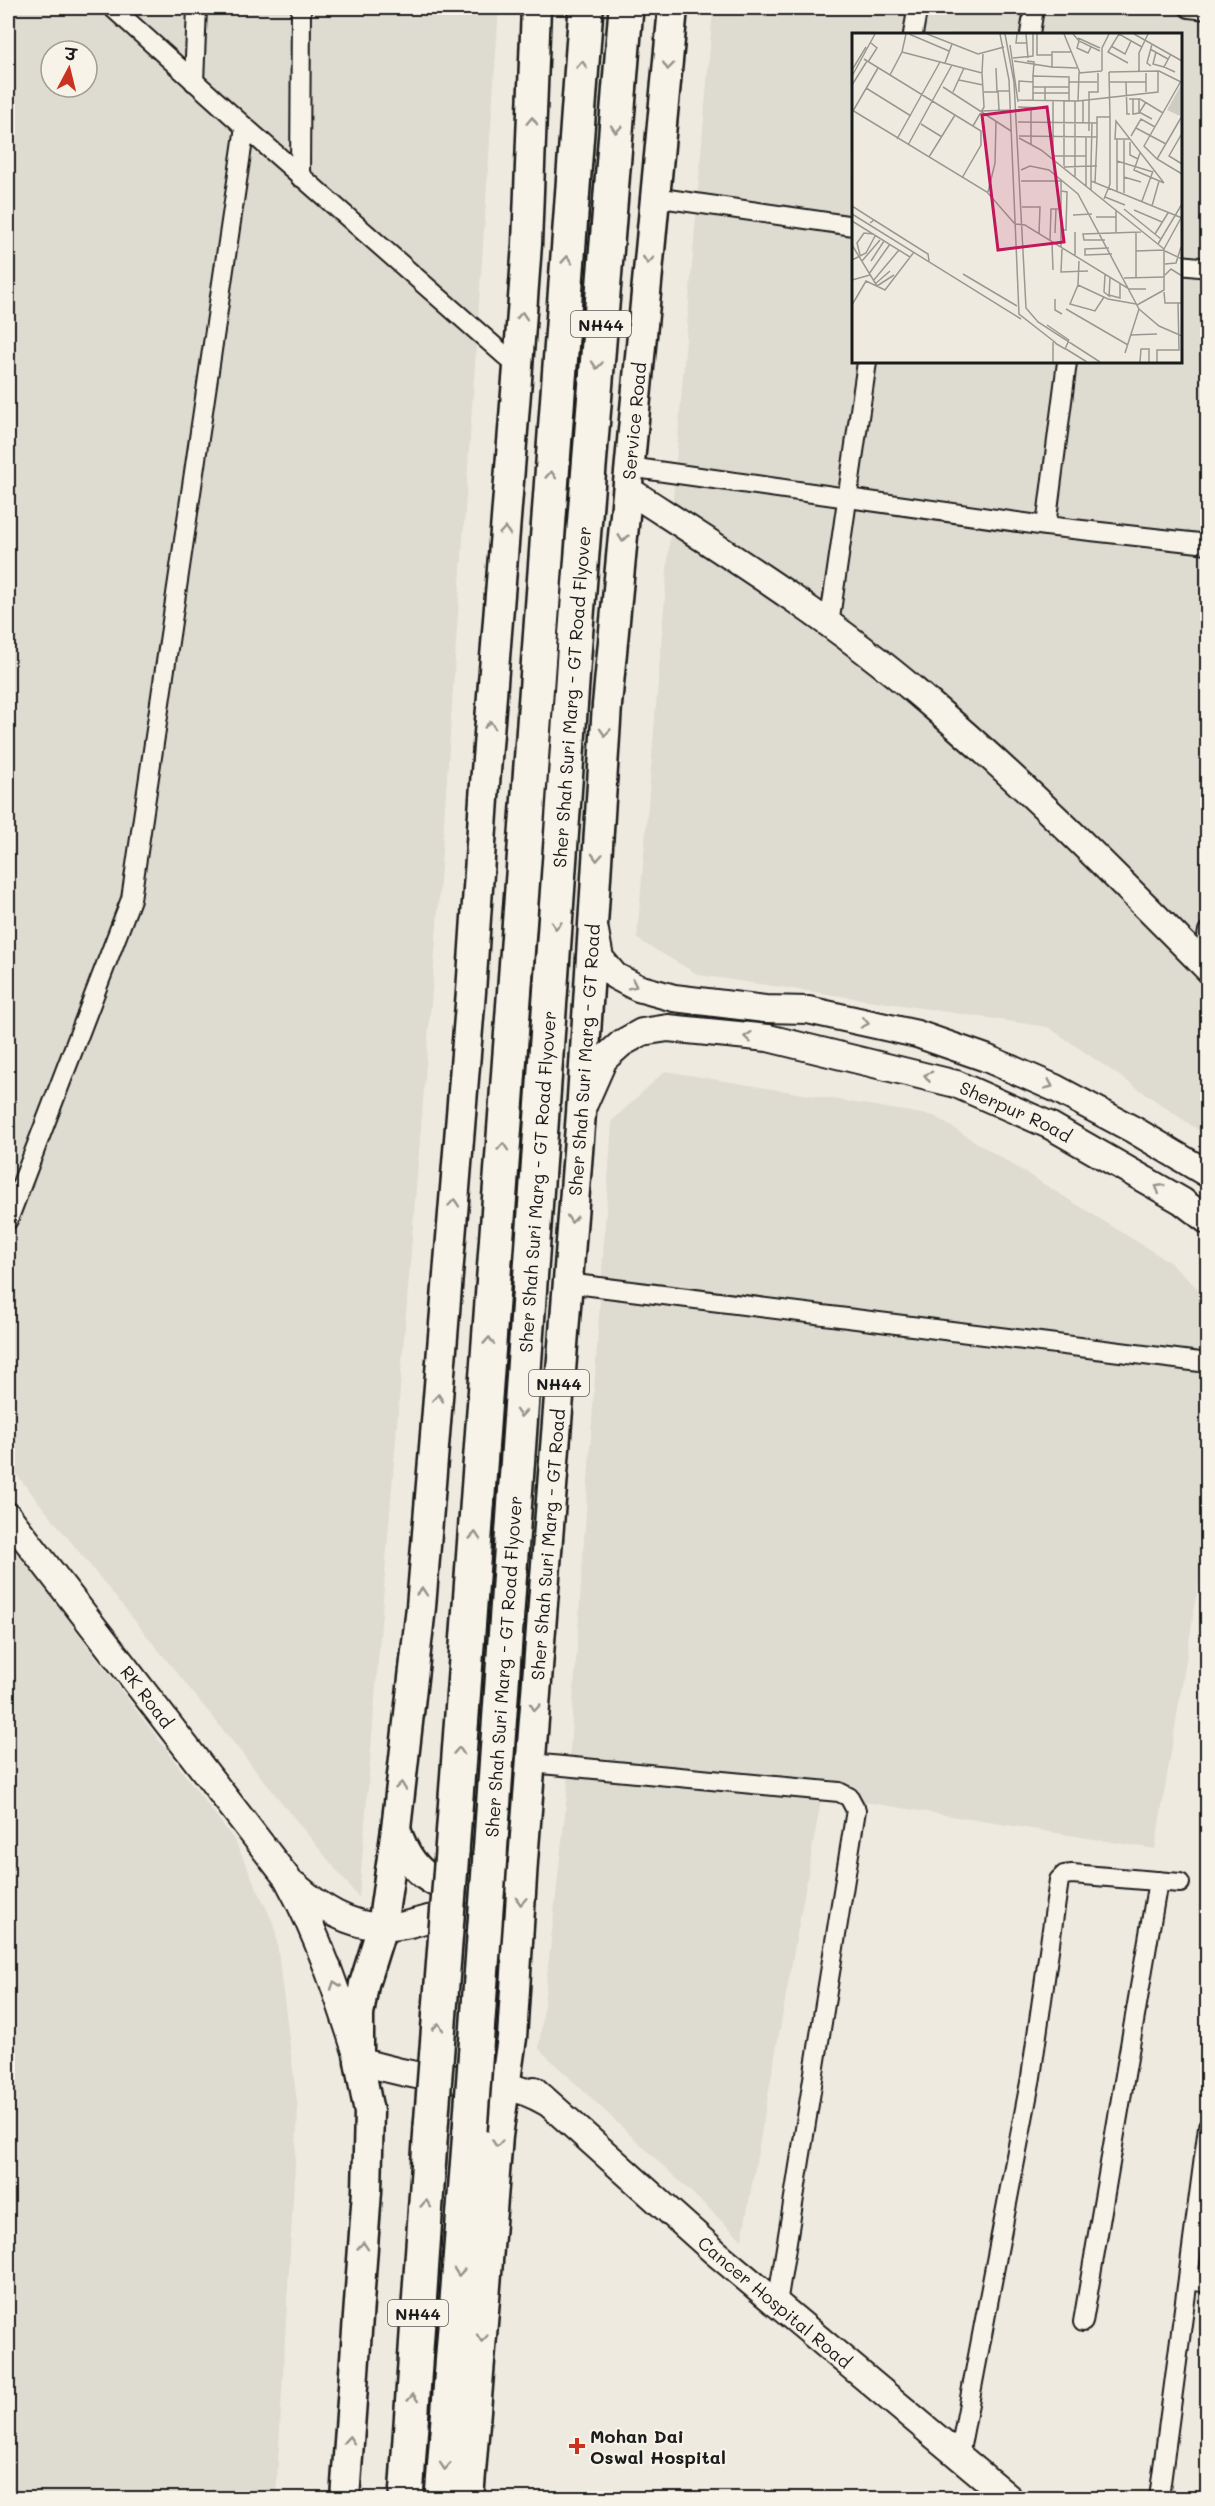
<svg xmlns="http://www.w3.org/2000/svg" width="1215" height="2506" viewBox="0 0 1215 2506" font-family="Mali,'Playpen Sans Deva',sans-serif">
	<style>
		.built { fill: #dedbd1; fill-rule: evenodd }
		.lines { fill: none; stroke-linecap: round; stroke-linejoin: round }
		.street-casing { stroke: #1c1c1c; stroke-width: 22 }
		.secondary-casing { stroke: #1c1c1c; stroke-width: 30 }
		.primary-casing { stroke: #1c1c1c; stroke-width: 33 }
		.highway-casing { stroke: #1c1c1c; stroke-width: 38 }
		.street { stroke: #f7f3e8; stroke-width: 18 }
		.secondary { stroke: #f7f3e8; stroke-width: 26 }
		.primary { stroke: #f7f3e8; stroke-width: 28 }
		.highway { stroke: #f7f3e8; stroke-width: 33 }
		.highway-bridge-casing { stroke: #1c1c1c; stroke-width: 38; stroke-linecap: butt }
		.highway-bridge { stroke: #f7f3e8; stroke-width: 33 }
		.oneway { stroke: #94928c }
		.poi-dot { fill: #c8321e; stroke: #f7f3e8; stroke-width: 2 }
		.labels { text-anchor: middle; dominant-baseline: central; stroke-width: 4.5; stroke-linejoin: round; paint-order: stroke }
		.shield { fill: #f7f3e8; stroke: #5e5c59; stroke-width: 1.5 }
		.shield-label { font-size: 16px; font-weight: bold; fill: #1c1c1c }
		.street-label { font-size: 18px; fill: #1c1c1c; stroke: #f7f3e8 }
		.poi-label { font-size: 18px; font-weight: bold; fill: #1c1c1c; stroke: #f7f3e8; text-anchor: start }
		.inset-road { fill: none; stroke: #9a9892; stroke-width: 1.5 }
		.view { fill: #c2185b; fill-opacity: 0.15; stroke: #c2185b; stroke-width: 3 }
		.inset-edge { fill: none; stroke: #1c1c1c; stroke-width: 3 }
	</style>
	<rect width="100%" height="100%" fill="#eeeae0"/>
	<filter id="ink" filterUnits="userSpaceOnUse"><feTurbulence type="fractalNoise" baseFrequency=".0167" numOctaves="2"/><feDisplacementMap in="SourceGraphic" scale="12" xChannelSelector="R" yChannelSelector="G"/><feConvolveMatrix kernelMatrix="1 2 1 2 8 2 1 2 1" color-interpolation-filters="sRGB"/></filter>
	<g filter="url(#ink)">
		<!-- built -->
		<g class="built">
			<path d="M8,8h491l-63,932 -77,958 -351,-434zM51,51h36v36h-36z"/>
			<path d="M713,8h494v1128l-159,-109 -349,-52 -62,-36zM854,34h326v328h-326z"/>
			<path d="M665,1071l269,45 234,145 39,36v236l-52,316 -333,-54 -80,445 -203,-191 28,-254 45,-674z"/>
			<path d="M8,1540l227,301 40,86 23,183 -22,388h-268z"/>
		</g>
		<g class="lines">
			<defs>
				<g id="street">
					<path d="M113,8l132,119 273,240"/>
					<path d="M1189,8l19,2"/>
					<path d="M913,34l4,-23"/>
					<path d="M1030,34l4,-26"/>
					<path d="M194,82l3,-74"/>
					<path d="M300,177l1,-169"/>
					<path d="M654,197l200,29"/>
					<path d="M1180,265l28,3"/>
					<path d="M629,467l417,59 162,18"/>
					<path d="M1046,526l21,-164"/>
					<path d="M829,625l38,-263"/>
					<path d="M1203,964l5,-33"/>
					<path d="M8,1220l123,-321 114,-772"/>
					<path d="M567,1283l641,80"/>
					<path d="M531,1763l308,29 10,5 7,13 -79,494"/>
					<path d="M1189,2280l19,3"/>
					<path d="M1083,2322l75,-441"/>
					<path d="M959,2456l72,-379 28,-197 5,-5 8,-1 108,9"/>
					<path d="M1159,2498l49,-371"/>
				</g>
				<g id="secondary">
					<path d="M627,489c100,65 203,129 294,207 101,85 194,179 287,273"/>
					<path d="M595,931l5,27 15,18 23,12 36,10 91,11 43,1 109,24 69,24 69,30 79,42 74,44"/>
					<path id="s1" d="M585,1102l19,-43 18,-16 20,-11 26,-4 100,10 188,46 93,41 133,76 26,20"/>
					<path id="s2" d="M8,1516l279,362c32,58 52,120 72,183 22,6 42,12 64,15 43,4 85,3 123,26"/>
					<path d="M296,1886c25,22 52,39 86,41 16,1 31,-4 46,-8 44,-9 78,-1 89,47"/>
					<path id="s3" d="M534,2090l181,162 294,246"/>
				</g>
				<g id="primary">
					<path d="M396,1829c17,55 60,74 111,48"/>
					<path d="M345,2498l22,-307 2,-79 -10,-51v-46l5,-31 18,-57 14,-98 25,-222 50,-615 14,-208 33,-417 9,-123 9,-236"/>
					<path id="s4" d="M469,2498l29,-362 14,-98 11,-177 58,-748 26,-408 66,-697"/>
				</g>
				<g id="highway">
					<path d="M452,1852l134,-1844"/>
					<path id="s5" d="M490,1855l85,-1215 51,-632"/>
					<path d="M406,2498l25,-371"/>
					<path d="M442,2498l28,-368"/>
				</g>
			</defs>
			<!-- street casing -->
			<use href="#street" class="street-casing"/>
			<!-- secondary casing -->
			<use href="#secondary" class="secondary-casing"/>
			<!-- primary casing -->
			<use href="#primary" class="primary-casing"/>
			<!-- highway casing -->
			<use href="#highway" class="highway-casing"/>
			<!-- street -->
			<use href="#street" class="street"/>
			<!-- secondary -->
			<use href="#secondary" class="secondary"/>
			<!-- primary -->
			<use href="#primary" class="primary"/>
			<!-- highway -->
			<use href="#highway" class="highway"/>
			<defs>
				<g id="highway-bridge">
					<path d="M431,2127l21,-275"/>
					<path d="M470,2130l20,-275"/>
				</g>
			</defs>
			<!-- highway-bridge casing -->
			<use href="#highway-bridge" class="highway-bridge-casing"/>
			<!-- highway-bridge -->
			<use href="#highway-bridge" class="highway-bridge"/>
		</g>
		<!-- one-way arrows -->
		<defs><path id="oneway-chevron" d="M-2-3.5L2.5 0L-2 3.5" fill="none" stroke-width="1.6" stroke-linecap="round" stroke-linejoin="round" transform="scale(1.5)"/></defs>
		<g class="oneway">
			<use href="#oneway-chevron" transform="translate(582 65) rotate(-86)"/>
			<use href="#oneway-chevron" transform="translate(668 66) rotate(96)"/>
			<use href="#oneway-chevron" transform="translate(532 121) rotate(-88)"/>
			<use href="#oneway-chevron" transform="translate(616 129) rotate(95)"/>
			<use href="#oneway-chevron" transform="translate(567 260) rotate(-86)"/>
			<use href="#oneway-chevron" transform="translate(648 260) rotate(95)"/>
			<use href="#oneway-chevron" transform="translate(522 316) rotate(-86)"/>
			<use href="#oneway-chevron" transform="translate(597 365) rotate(95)"/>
			<use href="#oneway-chevron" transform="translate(551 475) rotate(-86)"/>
			<use href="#oneway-chevron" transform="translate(505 531) rotate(-85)"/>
			<use href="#oneway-chevron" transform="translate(623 538) rotate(96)"/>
			<use href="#oneway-chevron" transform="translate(490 725) rotate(-86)"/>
			<use href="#oneway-chevron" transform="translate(605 732) rotate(94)"/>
			<use href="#oneway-chevron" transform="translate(597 857) rotate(93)"/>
			<use href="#oneway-chevron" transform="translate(556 925) rotate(94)"/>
			<use href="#oneway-chevron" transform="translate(633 985) rotate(26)"/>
			<use href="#oneway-chevron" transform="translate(865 1023) rotate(12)"/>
			<use href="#oneway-chevron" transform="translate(748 1037) rotate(-175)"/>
			<use href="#oneway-chevron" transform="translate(928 1076) rotate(-165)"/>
			<use href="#oneway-chevron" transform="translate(1049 1085) rotate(24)"/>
			<use href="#oneway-chevron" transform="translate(503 1147) rotate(-86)"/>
			<use href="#oneway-chevron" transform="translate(1159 1188) rotate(-149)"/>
			<use href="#oneway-chevron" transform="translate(454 1203) rotate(-85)"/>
			<use href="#oneway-chevron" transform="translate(572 1219) rotate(95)"/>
			<use href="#oneway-chevron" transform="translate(489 1341) rotate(-86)"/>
			<use href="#oneway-chevron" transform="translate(438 1398) rotate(-85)"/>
			<use href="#oneway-chevron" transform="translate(521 1413) rotate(94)"/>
			<use href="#oneway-chevron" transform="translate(475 1536) rotate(-86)"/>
			<use href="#oneway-chevron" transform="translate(422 1592) rotate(-85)"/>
			<use href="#oneway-chevron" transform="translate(535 1707) rotate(94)"/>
			<use href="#oneway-chevron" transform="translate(459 1751) rotate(-86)"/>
			<use href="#oneway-chevron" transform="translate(401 1786) rotate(-83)"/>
			<use href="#oneway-chevron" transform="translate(521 1901) rotate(93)"/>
			<use href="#oneway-chevron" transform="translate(335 1985) rotate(-109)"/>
			<use href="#oneway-chevron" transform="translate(438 2027) rotate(-86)"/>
			<use href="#oneway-chevron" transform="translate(497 2143) rotate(95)"/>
			<use href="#oneway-chevron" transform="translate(426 2204) rotate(-86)"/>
			<use href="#oneway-chevron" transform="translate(363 2246) rotate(-86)"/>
			<use href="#oneway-chevron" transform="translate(459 2272) rotate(94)"/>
			<use href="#oneway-chevron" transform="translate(482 2338) rotate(95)"/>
			<use href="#oneway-chevron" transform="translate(413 2398) rotate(-86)"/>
			<use href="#oneway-chevron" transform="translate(349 2440) rotate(-86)"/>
			<use href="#oneway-chevron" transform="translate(445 2466) rotate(94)"/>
		</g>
	</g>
	<!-- markers -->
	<path class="poi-dot" d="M574 2437h6v6h6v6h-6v6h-6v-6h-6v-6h6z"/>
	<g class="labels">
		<!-- shield labels -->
		<g class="shield">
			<rect x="571" y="311" width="60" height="26" rx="4.5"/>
			<rect x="529" y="1370" width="60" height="26" rx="4.5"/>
			<rect x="388" y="2300" width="60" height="26" rx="4.5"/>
		</g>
		<g class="shield-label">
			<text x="601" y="324">NH44</text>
			<text x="559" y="1383">NH44</text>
			<text x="418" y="2313">NH44</text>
		</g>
		<!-- street labels -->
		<g class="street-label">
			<text stroke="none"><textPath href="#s4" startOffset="2084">Service Road</textPath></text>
			<text stroke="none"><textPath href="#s5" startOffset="1161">Sher Shah Suri Marg - GT Road Flyover</textPath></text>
			<text stroke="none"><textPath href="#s4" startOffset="1443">Sher Shah Suri Marg - GT Road</textPath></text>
			<text stroke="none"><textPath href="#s1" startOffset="480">Sherpur Road</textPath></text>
			<text stroke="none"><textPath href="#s5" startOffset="675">Sher Shah Suri Marg - GT Road Flyover</textPath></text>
			<text stroke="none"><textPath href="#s4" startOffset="957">Sher Shah Suri Marg - GT Road</textPath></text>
			<text stroke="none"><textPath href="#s5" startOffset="189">Sher Shah Suri Marg - GT Road Flyover</textPath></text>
			<text stroke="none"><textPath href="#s2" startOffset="228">RK Road</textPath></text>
			<text stroke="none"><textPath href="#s3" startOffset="321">Cancer Hospital Road</textPath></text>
		</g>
		<!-- poi labels -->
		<g class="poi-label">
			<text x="590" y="2436">Mohan Dai<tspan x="590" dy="21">Oswal Hospital</tspan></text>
		</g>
	</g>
	<!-- overview -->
	<g transform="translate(852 33)">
		<rect width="330" height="330" fill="#eeeae0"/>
		<path d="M329,52l1,27 -2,4 -13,-6z" fill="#cfccc3"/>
		<path class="inset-road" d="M57,1l40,17M75,1l51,20 26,-7M148,1l9,46 10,234 37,29M153,1l9,48 12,226 12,14 62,40M165,1l-1,9h10M174,1l2,24M185,1v21h15M212,1l16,39M221,1l6,7 21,10M282,1l48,27M226,5l22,10M227,8l-2,7 11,5 3,-6M158,12l8,57M259,13l14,8 6,-13M298,16l18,10M50,19l80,21 1,-19M304,19l-3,12 11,3M319,21l-7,13 11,5M161,25l20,-2v-22M12,26l117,72v14l-19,33M162,28l38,6v-15h20M175,28l7,1 -1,14M16,29l9,-14 -6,-5M93,30l7,-19M276,30l-20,-11 11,-18 23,13M299,33l-4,-3 5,-19M200,34l25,1M0,37l14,-23M250,38v-23l7,-14M257,39l50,-1 22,11M287,39v-19l9,-19M294,40v19M38,42l12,-23 4,-18M0,43l23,-42M107,47l24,5M217,49h28M257,49h37M274,49l1,32h3M0,52l15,-24M91,54l68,44M181,54v-11l36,1v10M14,55l45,28M101,59l11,-24M132,59h13l-1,-24M167,59v-11l14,1M181,60h36M277,66h11l23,14M281,66v15l6,-1 7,-11M287,66v13l13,7M165,67l61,1 1,-28 23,-2M181,67v-13h12M193,68v-14h24v14M226,68l80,-9v-21M231,68v22M166,74l29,1M0,77l135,82 28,32 10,1 104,64h17M147,77l-1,-19h11M1,78l25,-43M130,78l28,-1M330,83l-25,43 25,15M166,89l79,1M240,90l-1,43h6M69,91l21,13M121,93l11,-19 -2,-34M284,95l30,16M237,98v-39h9v-19M329,102l-12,21 13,8M167,103l78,1v-20h13l-1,-45M279,103l10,-17 14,8M167,105l22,12 123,99v41l-27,15M45,106l43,-77M278,106h-15l1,-18 48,62M278,109v13l8,4M179,111v-34M56,112l44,-80M288,120l-6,17 30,13M201,123h33M77,124l26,-42M201,126v-58M305,126l-13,-13 37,-65M265,128l36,11M212,133v-65M212,134l27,-1v24M169,137l9,-4 19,4 29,24 61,115 20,17 23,10M223,144v-76M272,144v-37M169,148h40M239,148l91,37M243,150l2,-46M234,153v-49M136,159l7,-29 1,-42M265,159v-53M272,160v-16l17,5M253,164l20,8M252,166l6,-15v-67M290,168l11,-30M0,173l22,14 -4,3M300,173l7,-25M170,174h18l-1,27M272,176l37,30M282,177l28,12M0,181l169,105M221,182l19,-1M244,184h20M22,187l54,34 1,7M0,188l58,36M209,197h5l1,-38 -6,-1M223,199v25M264,199v-22M203,200l1,-24M303,201l13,-21M253,207h-21l-1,-6 58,-2M198,208l1,-32h7M200,210l1,27M306,211l24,-40M0,212l25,41M209,215v-67M257,215l-24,1v6l27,-1M210,216l-1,23 27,-1M312,216l17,-31M284,218l28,-1M313,218l17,8M8,222l-3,-12 7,-10 9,1M0,227l14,-7 9,-17M10,228l18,-21M19,228l13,-20M227,228l-1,24 30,14 28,5M313,231l11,-1 5,-16M17,241l21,-30M111,241l54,32M253,242l-1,17 5,4 1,-18M313,242l6,-6 11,7M272,245l41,-1M284,245v-46M0,247l18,-5M21,248l26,-31M23,251l15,-13M226,252l-8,19 25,7 9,-14M25,253l17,-11M312,259l1,11h17M257,262l11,3v-14M203,266v11l7,4M0,272l14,-24 19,9 29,-38M214,276l62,36M195,292l22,15M278,302l27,-1M201,309v20M203,310l10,6 4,-9M214,316l21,13M273,320l14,-44M288,329l1,-13h8v13M305,329v-12h22l-1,-47"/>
		<path class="view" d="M195,74l17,135 -66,8 -16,-135z"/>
		<rect width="330" height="330" class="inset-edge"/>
	</g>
	<!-- margin -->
	<rect width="1215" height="2506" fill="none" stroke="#f7f3e8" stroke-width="30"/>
	<rect x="15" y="15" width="1185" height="2476" fill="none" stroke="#1c1c1c" stroke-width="2" filter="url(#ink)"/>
	<!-- north arrow -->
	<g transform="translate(69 69) rotate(7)"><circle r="28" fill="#f7f3e8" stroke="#9f9d96" stroke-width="1.5"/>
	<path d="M0-4.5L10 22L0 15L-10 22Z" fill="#c8321e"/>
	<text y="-9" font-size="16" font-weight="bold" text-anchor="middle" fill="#1c1c1c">उ</text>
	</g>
</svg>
